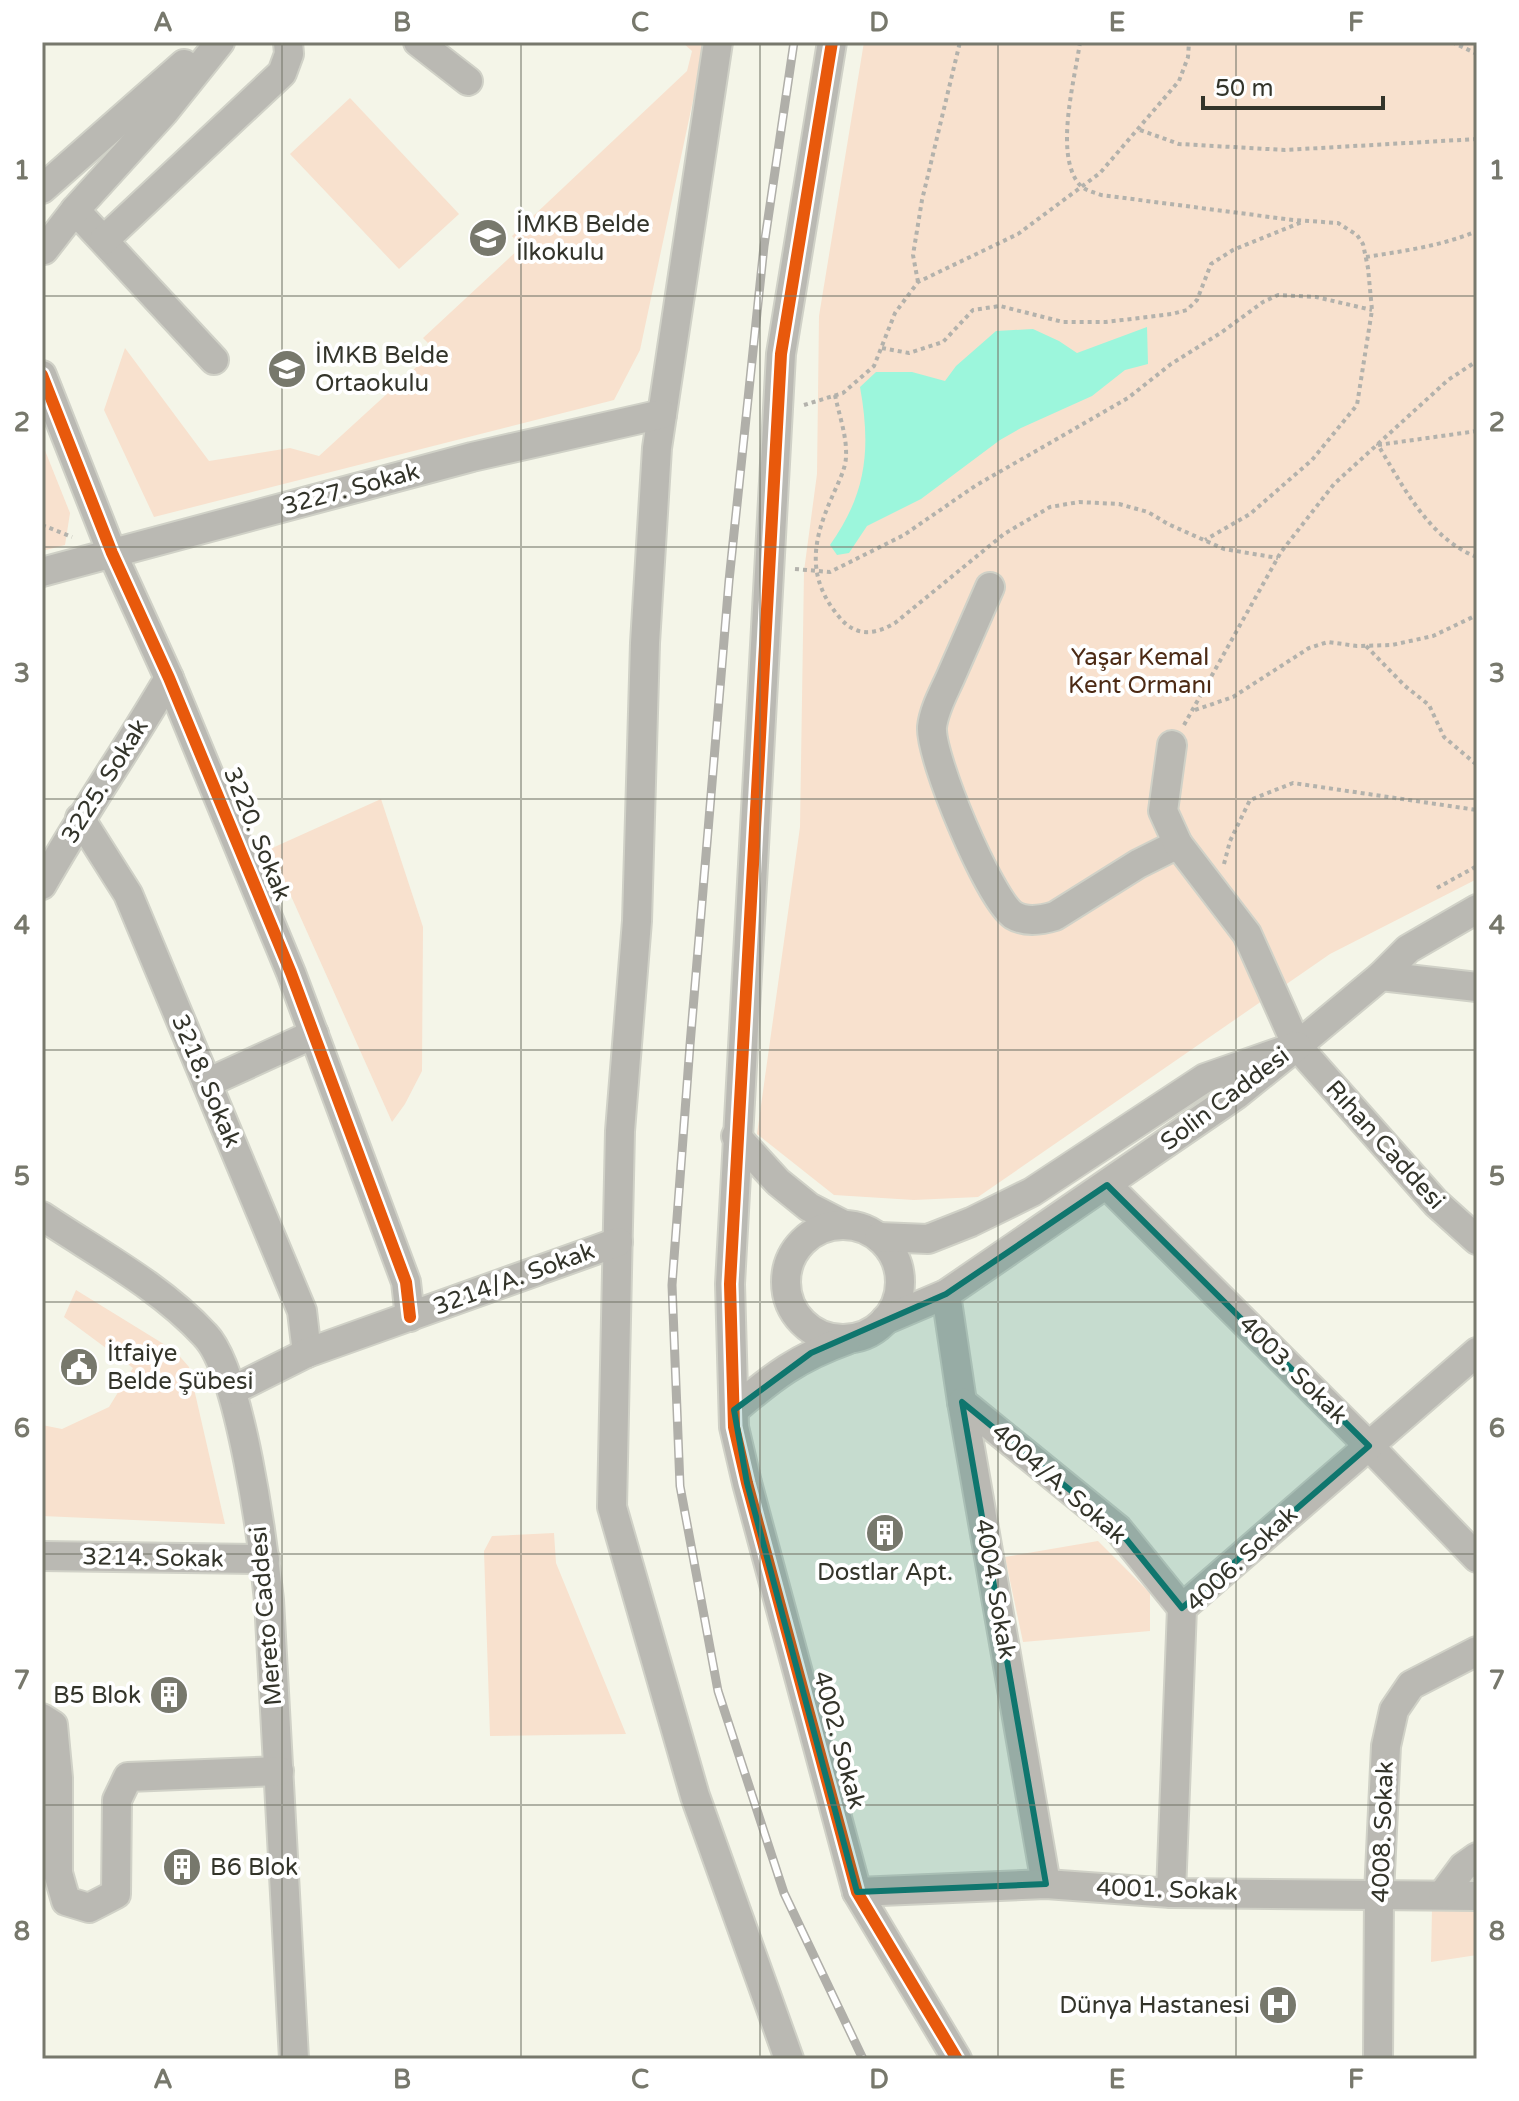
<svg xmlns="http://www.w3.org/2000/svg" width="1519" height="2101" viewBox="0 0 1519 2101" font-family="'Varela Round',sans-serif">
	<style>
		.green { fill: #f8e1ce }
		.water { fill: #9cf6dc }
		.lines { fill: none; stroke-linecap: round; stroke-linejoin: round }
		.minor-casing { stroke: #d0d1c7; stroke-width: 32 }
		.path { stroke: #b3b2ac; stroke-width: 4; stroke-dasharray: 4 4; stroke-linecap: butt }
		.minor { stroke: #bab9b3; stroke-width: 28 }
		.rail-casing { stroke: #b0afa9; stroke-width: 9 }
		.rail { stroke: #fff; stroke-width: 6; stroke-dasharray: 18; stroke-linecap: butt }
		.cycleway-casing { stroke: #fff; stroke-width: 17 }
		.cycleway { stroke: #e8590c; stroke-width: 12 }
		.marked { fill: #0f766e; fill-opacity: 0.2; stroke: #0f766e; stroke-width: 6; stroke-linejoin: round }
		.grid { fill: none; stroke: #77786c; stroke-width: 2; stroke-opacity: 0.55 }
		.labels { text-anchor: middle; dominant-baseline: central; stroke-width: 8; stroke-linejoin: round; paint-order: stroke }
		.poi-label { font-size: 24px; fill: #33342a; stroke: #fff; text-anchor: start }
		.street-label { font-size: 24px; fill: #33342a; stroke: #fff }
		.park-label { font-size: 24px; fill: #4c2a14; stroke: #fff }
		.neatline { fill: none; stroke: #77786c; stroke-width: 3 }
		.grid-label { font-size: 26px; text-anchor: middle; font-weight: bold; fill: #77786c }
	</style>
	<rect width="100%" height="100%" fill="#f4f5e8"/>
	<!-- green -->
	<g class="green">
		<path d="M682,42h21l-1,16 -62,292 -26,50 -460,117 -50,-107 21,-62 84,113 81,-13 29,8 116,-106 -12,-12 98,-91 -9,-11 175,-165 5,-20z"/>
		<path d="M864,42h613v837l-147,75 -352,243 -64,3 -80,-5 -77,-61 43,-307 4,-256 13,-97 2,-158z"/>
		<path d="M350,98l109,116 -60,55 -109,-115z"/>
		<path d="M42,443l28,70 -5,32 -23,6z"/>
		<path d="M381,799l42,128 -1,144 -17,33 -13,18 -122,-273z"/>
		<path d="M76,1290l99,61 14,16 36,157 -183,-8v-91l20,4 47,-22 24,-39 -69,-51z"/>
		<path d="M554,1533l2,30 70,171 -136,2 -6,-185 8,-15z"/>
		<path d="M1098,1541l52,52v38l-127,11 -18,-85z"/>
		<path d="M1432,1907l45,4v44l-46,7z"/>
	</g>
	<!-- water -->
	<path class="water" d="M1147,327l1,37 -23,6 -33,26 -71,32 -21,12 -79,59 -54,27 -18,27 -12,2 -7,-10c37,-52 41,-97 30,-158l16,-15h36l33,9 11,-15 40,-35 37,-2 26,12 18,12z"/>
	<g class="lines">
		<defs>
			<g id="minor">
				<path d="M418,42l50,39"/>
				<path d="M718,42l-61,406 -12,195 -8,278 -17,210 -8,376 83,289 94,263"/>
				<path d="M832,42l-51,312 -51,930 4,143 13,56 110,409 100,167"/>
				<path d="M42,189l142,-125"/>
				<path d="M75,210l139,150"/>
				<path d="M104,240l178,-167 7,-19 -1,-12"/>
				<path d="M44,250l31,-40 89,-98 56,-70"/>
				<path d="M42,375l70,178 57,125 122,295 115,309 4,35"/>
				<path d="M42,572l430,-115 190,-43"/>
				<path d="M990,587c-13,29 -26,59 -39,89 -7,16 -17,33 -19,51 -2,31 57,171 81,188 13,8 29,5 42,1l83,-52 40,-20"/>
				<path d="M1172,745l-9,66 15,33 69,90 50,112 139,157 41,37"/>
				<path d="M80,818l48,76 174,417 5,42"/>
				<path d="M42,885c40,-71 86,-137 127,-207"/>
				<path d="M1381,976l96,11"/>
				<path d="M1297,1046l84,-70 27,-27 69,-40"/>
				<path d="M207,1083l107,-49"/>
				<path d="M736,1136l42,46 31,25 35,18"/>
				<path d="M1107,1185l262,261 108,112"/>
				<path d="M42,1216c55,37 118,70 163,119 36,37 58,210 64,265l25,459"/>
				<circle cx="843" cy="1282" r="57"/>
				<path d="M879,1237l49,2 43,-17 61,-30 173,-114 92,-32 -61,49 -290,199 -61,26"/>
				<path d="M946,1294l16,108 84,482"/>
				<path d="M233,1390l74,-37 311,-111"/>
				<path d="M962,1402l156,127 64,79"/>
				<path d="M734,1410c40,-34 63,-52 113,-70"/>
				<path d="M42,1556l223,3"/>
				<path d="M42,1718l11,7 5,53v95l8,28 23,7 27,-14 1,-94 11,-23 151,-6"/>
				<path d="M857,1892l189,-8 125,9 306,3"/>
				<path d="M1171,1893l11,-285 295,-256"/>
				<path d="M1443,1894l20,-27 14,-10"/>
				<path d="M1378,2059l1,-165 7,-148 8,-36 17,-25 66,-34"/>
			</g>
		</defs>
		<!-- minor casing -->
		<use href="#minor" class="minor-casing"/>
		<!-- path -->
		<g class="path">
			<path d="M1080,42c-5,37 -26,112 -1,142 5,6 14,8 22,11l192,25 45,3 19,12 6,9 5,24 4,42 -15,95 -45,55 -62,54 -45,26"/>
			<path d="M1452,42l25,12"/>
			<path d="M1140,130l39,14 106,6 192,-11"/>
			<path d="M1366,257c37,-6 76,-11 111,-26"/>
			<path d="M918,282l-5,-27 9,-55 38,-158"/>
			<path d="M882,348l27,5 34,-11 30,-32 27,-4 63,16h43l66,-8 15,-4 10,-10 14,-36 22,-14 69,-28"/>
			<path d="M835,395c4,20 12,41 11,61 0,13 -9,29 -14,41 -20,45 -26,81 8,121 17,20 36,16 55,5l109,-89 46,-27 29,-5 40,2 29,8 20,12 56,25 54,9"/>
			<path d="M804,405l39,-12 31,-27 21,-53 23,-31 100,-48 82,-61 79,-92 9,-24 1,-15"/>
			<path d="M1477,431l-99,14c25,41 51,94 99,112"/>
			<path d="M42,525l30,12"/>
			<path d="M795,569l35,3 74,-37 71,-49 153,-88 43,-34 51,-32 41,-30 15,-7 38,2 56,13"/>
			<path d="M1366,646l39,40 24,19 15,32 33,28"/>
			<path d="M1195,710l38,-13 76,-49 19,-6 29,4 35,-1 41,-9 44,-21"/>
			<path d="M1184,725l97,-173 53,-68 114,-104 29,-19"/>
			<path d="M1224,864l6,-23 20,-41 43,-17 184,27"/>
			<path d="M1437,888l40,-22"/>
		</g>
		<!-- minor -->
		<use href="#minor" class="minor"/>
		<defs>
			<path id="rail" d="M794,42l-30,204 -35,335 -39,464 -18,240 8,201 38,205 66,202 79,166"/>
		</defs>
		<!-- rail casing -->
		<use href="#rail" class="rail-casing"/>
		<!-- rail -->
		<use href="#rail" class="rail"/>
		<defs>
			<g id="cycleway">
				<path d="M832,42l-51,312 -51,930 4,143 13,56 110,409 100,167"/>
				<path d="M42,375l70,178 57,125 122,295 115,309 4,35"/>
			</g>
		</defs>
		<!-- cycleway casing -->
		<use href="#cycleway" class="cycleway-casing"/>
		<!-- cycleway -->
		<use href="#cycleway" class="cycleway"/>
	</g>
	<!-- marked area -->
	<path class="marked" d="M1107,1185l262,261 -187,162 -64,-79 -156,-127 84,482 -189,8 -110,-409 -13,-73 77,-57 135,-59z"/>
	<!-- grid -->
	<path class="grid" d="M282,42v2017M521,42v2017M760,42v2017M998,42v2017M1236,42v2017M42,296h1435M42,547h1435M42,799h1435M42,1050h1435M42,1302h1435M42,1554h1435M42,1805h1435"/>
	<!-- icons -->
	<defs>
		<symbol id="school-disc" viewBox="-11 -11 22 22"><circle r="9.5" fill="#77786c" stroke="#fff"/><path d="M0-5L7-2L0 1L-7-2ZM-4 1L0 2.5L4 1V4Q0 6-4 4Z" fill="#fff"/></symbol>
		<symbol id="civic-disc" viewBox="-11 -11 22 22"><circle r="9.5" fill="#77786c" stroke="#fff"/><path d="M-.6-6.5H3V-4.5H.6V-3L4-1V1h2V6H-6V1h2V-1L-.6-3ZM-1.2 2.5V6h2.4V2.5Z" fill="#fff"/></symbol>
		<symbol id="building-disc" viewBox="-11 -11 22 22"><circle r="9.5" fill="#77786c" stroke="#fff"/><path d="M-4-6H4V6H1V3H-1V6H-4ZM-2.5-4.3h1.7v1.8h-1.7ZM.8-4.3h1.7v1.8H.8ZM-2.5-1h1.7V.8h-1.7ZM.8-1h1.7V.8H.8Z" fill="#fff"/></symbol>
		<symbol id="hospital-disc" viewBox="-11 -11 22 22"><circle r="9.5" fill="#77786c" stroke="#fff"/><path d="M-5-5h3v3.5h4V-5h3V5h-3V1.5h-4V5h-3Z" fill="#fff"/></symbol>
	</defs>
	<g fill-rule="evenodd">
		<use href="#school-disc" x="466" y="216" width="44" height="44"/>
		<use href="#school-disc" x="265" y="347" width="44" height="44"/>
		<use href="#civic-disc" x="57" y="1345" width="44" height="44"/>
		<use href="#building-disc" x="863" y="1511" width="44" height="44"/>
		<use href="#building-disc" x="147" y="1673" width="44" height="44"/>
		<use href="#building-disc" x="160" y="1845" width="44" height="44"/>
		<use href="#hospital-disc" x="1256" y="1983" width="44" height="44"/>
	</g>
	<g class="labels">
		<!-- poi labels -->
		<g class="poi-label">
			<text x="516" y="224">İMKB Belde<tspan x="516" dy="28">İlkokulu</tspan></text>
			<text x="315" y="355">İMKB Belde<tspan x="315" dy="28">Ortaokulu</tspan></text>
			<text x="107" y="1353">İtfaiye<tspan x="107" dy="28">Belde Şübesi</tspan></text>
			<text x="885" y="1572" text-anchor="middle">Dostlar Apt.</text>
			<text x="141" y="1695" text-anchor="end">B5 Blok</text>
			<text x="210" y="1867">B6 Blok</text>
			<text x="1250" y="2005" text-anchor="end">Dünya Hastanesi</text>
		</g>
		<!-- street labels -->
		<g class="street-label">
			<text transform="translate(351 489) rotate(-15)">3227. Sokak</text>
			<text transform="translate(105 781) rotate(-58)">3225. Sokak</text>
			<text transform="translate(257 834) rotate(68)">3220. Sokak</text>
			<text transform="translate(206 1081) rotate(67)">3218. Sokak</text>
			<text transform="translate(1225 1099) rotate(-37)">Solin Caddesi</text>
			<text transform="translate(1385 1145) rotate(48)">Rıhan Caddesi</text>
			<text transform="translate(514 1279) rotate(-20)">3214/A. Sokak</text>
			<text transform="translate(1293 1370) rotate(45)">4003. Sokak</text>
			<text transform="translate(1059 1484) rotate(41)">4004/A. Sokak</text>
			<text transform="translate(153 1558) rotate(1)">3214. Sokak</text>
			<text transform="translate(1242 1559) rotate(-43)">4006. Sokak</text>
			<text transform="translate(995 1589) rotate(80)">4004. Sokak</text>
			<text transform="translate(266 1616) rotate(-95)">Mereto Caddesi</text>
			<text transform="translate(839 1740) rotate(75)">4002. Sokak</text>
			<text transform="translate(1383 1832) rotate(-88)">4008. Sokak</text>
			<text transform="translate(1167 1890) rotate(2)">4001. Sokak</text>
		</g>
		<!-- park labels -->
		<g class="park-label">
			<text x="1140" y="657">Yaşar Kemal<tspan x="1140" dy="28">Kent Ormanı</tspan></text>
		</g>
	</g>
	<!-- border -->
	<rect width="1519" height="2101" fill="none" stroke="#ffffff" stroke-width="88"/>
	<!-- scale -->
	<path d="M1203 96v12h180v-12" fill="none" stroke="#33342a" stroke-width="4"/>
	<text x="1215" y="96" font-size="24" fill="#33342a" stroke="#ffffff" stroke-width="6" paint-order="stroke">50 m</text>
	<rect x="44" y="44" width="1431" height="2013" class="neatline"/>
	<g class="grid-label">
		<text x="163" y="31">A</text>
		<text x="402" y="31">B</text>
		<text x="640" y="31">C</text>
		<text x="879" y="31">D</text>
		<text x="1117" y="31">E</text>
		<text x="1356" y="31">F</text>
		<text x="22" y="179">1</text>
		<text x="1497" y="179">1</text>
		<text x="22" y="431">2</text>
		<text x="1497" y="431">2</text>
		<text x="22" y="682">3</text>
		<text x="1497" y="682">3</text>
		<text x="22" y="934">4</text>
		<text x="1497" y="934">4</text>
		<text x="22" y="1185">5</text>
		<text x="1497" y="1185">5</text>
		<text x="22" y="1437">6</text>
		<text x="1497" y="1437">6</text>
		<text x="22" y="1689">7</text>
		<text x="1497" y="1689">7</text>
		<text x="22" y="1940">8</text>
		<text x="1497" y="1940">8</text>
		<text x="163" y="2088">A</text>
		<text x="402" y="2088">B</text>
		<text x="640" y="2088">C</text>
		<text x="879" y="2088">D</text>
		<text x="1117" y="2088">E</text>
		<text x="1356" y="2088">F</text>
	</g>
</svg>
